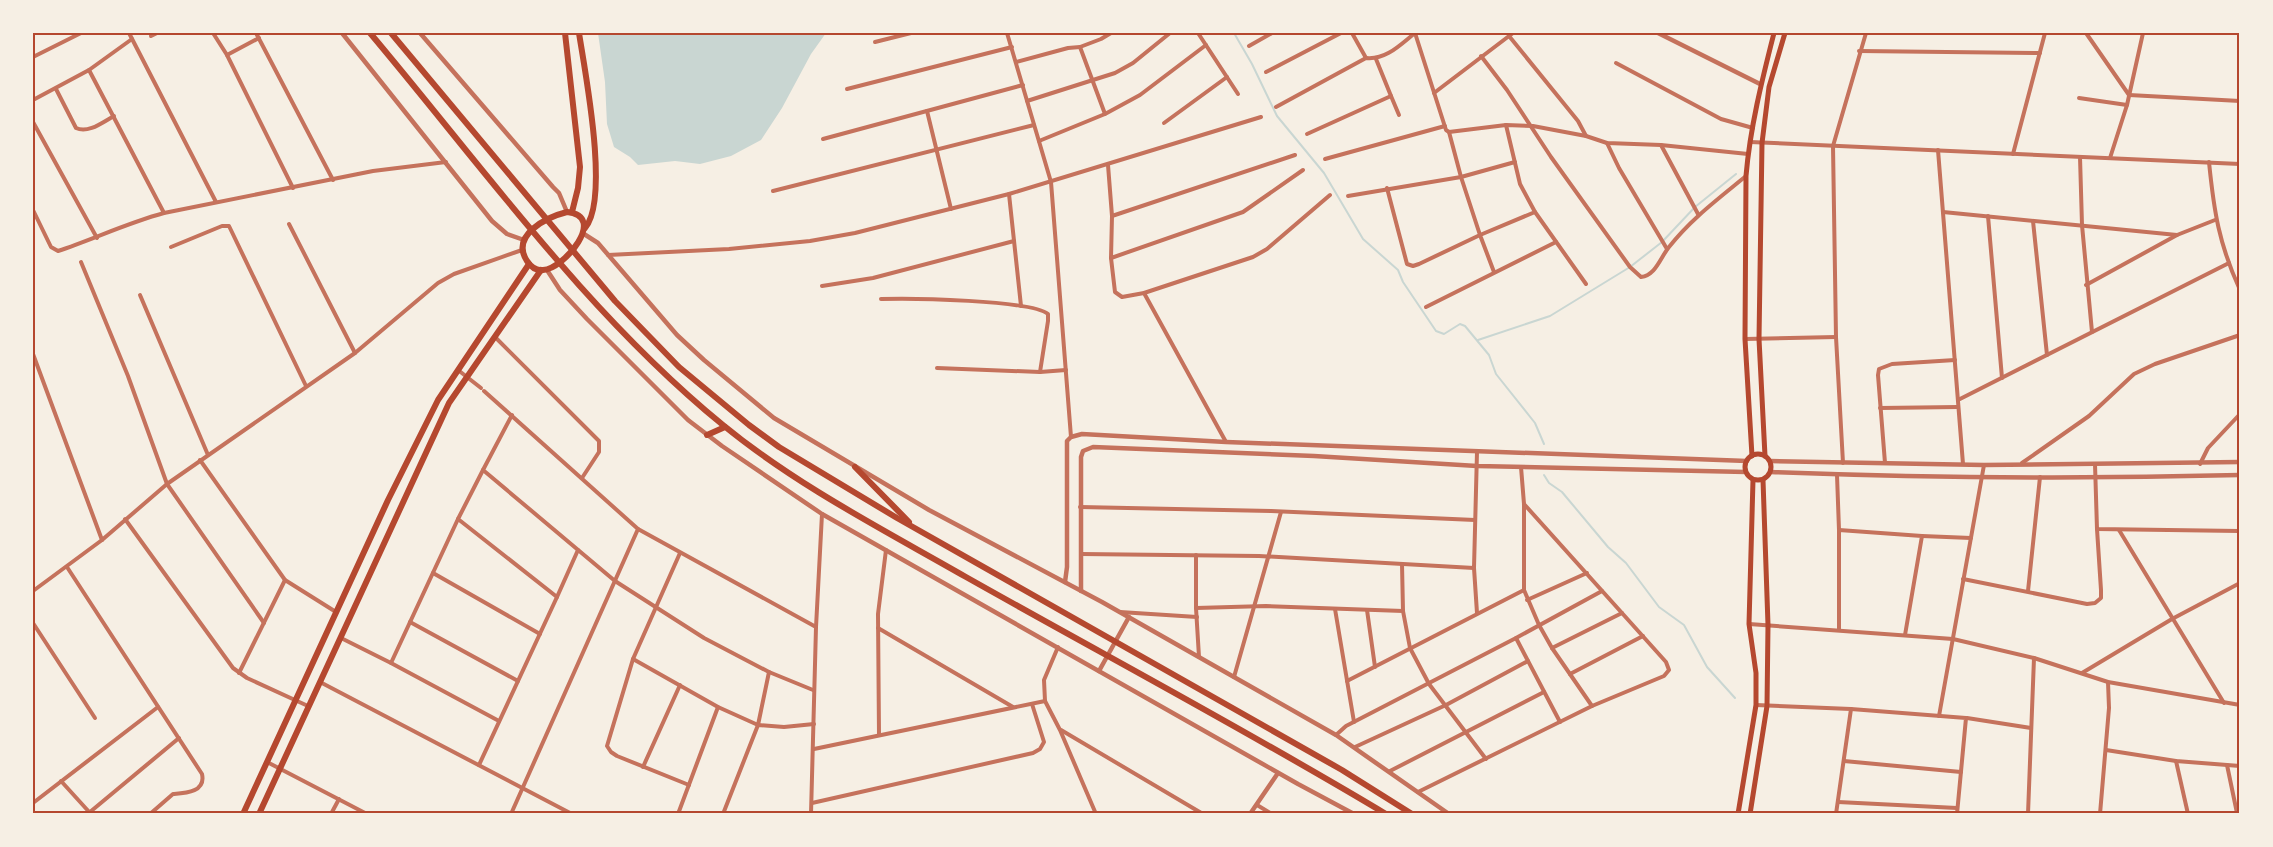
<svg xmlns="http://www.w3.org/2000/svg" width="2273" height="847" viewBox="0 0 2273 847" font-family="Lora,serif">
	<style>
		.water { fill: #c9d6d2 }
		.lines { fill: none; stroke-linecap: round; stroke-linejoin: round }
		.stream { stroke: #c9d6d2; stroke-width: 2 }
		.minor { stroke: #c5725c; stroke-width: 4 }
		.tertiary { stroke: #c5725c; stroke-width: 4.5 }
		.secondary { stroke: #b5482f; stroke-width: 5 }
		.primary { stroke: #b5482f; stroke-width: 6 }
		.trunk { stroke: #b5482f; stroke-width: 6 }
		.neatline { fill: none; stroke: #b5482f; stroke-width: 2 }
	</style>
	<rect width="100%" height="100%" fill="#f6efe4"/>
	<!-- water -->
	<path class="water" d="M598,33h228l-15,21 -29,54 -21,32 -30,16 -31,8 -25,-3 -37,4 -8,-8 -16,-10 -7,-23 -2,-42z"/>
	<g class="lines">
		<!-- stream -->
		<g class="stream">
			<path d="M1234,33l18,31 25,52 47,57 39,66 35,31 5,12 33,49 8,3 16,-10 5,2 24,29 7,19 39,49 9,21"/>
			<path d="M1478,340l72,-24 80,-49 32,-25 33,-35 41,-33"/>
			<path d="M1544,475l5,8 13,9 46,55 18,16 33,44 25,18 23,42 28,31"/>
		</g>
		<!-- minor -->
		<g class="minor">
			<path d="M129,33l87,169"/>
			<path d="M213,33l14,22 66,133"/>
			<path d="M256,33l77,147"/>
			<path d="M1007,33l44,149 20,255"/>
			<path d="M1198,33l40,61"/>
			<path d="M1352,33l14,25"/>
			<path d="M2086,33l43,62"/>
			<path d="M151,36l6,-3"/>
			<path d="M1509,36l69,85 8,15"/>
			<path d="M875,42l36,-9"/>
			<path d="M1249,46l23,-13"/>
			<path d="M1080,47l25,67"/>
			<path d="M1859,51l181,2"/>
			<path d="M227,55l32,-17"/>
			<path d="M1481,56l26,34 44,67 79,110 11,10c15,-2 19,-19 28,-30 22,-28 49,-48 77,-71"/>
			<path d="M33,57l48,-24"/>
			<path d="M1376,59l15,37"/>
			<path d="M1016,62l52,-14 12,-1 21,-8 10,-6"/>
			<path d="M1616,63l105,56 32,9"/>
			<path d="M89,70l75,143"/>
			<path d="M1266,72l75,-39"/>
			<path d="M56,89l20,39c12,6 27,-6 38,-12"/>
			<path d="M847,89l165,-42"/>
			<path d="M1434,93l79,-60"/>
			<path d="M2129,95l111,6"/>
			<path d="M2079,98l48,7"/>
			<path d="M33,100l56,-30 43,-31"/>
			<path d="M1027,101l88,-28 18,-10 37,-30"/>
			<path d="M1276,107l90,-49c20,2 34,-13 49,-25l31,97 3,2 57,-7 27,1 53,10 21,7 54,2 87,9"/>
			<path d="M927,111l24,98"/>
			<path d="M33,122l64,116"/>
			<path d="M1164,123l63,-46"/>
			<path d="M1307,134l84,-38 8,19"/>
			<path d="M823,139l200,-54"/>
			<path d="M1039,141l66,-27 35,-19 66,-50"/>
			<path d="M1750,142l490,22"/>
			<path d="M1607,143l12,25 48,81"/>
			<path d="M1661,145l37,69"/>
			<path d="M1938,150l25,314"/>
			<path d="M2013,154l32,-121"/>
			<path d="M2080,157l2,68 10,107"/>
			<path d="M2110,158l17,-53 16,-72"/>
			<path d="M1325,159l120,-33"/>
			<path d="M2209,162c5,50 10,82 31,128"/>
			<path d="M1108,165l4,51 -1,42 4,34 7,5 22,-4 109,-36 14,-8 63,-54"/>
			<path d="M1387,188l20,76 6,2 6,-2 61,-29 -19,-58 -12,-45"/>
			<path d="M773,191l261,-66"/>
			<path d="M1009,194l12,112"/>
			<path d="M1348,196l113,-19 54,-15"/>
			<path d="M33,210l18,37 7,4c36,-12 69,-28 106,-38l209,-42 73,-9"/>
			<path d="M1535,212l51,72"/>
			<path d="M1943,212l234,23"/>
			<path d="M1112,216l183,-61"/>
			<path d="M1988,216l14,162"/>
			<path d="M2033,221l14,134"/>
			<path d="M289,224l66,129"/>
			<path d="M171,247l51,-21h7l77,160"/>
			<path d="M608,255l121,-6 81,-8 45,-8 154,-39 252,-77"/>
			<path d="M1111,258l132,-46 60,-42"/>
			<path d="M81,262l47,114 39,108 97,139"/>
			<path d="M1494,272l-14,-37 55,-23 -15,-28 -14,-59"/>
			<path d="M2086,285l91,-50 38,-15"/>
			<path d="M822,286l51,-8 141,-37"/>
			<path d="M1144,293l82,149"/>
			<path d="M140,295l68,160"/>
			<path d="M881,299c27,-1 151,1 167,15v7l-8,51"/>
			<path d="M1426,307l130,-65"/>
			<path d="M495,337l104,104v11l-17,26"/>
			<path d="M1745,339l91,-2"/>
			<path d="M33,354l69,186"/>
			<path d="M937,368l103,4 26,-2"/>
			<path d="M458,370l23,18"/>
			<path d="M484,391l154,138 -127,285"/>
			<path d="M1958,400l271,-137"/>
			<path d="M1880,408l78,-1"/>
			<path d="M512,415l-29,55 132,111 89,57 65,34 44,18"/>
			<path d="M200,460l85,120 51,32"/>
			<path d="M1843,463l-7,-126 -3,-191 33,-113"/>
			<path d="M1885,463l-7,-88 1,-6 13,-5 63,-4"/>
			<path d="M2022,463l67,-47 45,-42 21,-10 85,-29"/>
			<path d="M2095,464l2,65 142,2 1,6"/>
			<path d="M2200,464l8,-16 32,-34"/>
			<path d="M1521,467l3,37v86l15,35 13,23 40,58"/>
			<path d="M483,470l-25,49 99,78 21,-47"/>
			<path d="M1837,475l2,55"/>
			<path d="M1080,507l191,4 204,9"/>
			<path d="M125,519l108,149 14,10 61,28"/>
			<path d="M638,529l178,98"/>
			<path d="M2119,530l105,173"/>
			<path d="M1922,536l49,2"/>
			<path d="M680,553l-47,106 -26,87 4,6 6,4 72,29"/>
			<path d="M1081,554l178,2 215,12 3,-116"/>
			<path d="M1196,555v53l3,49"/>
			<path d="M1402,564l1,47"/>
			<path d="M67,567l135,207c4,18 -16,19 -29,20l-23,20"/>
			<path d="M1474,568l3,45"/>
			<path d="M433,573l107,61"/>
			<path d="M1963,579l124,25 8,-1 6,-5v-8l-4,-61"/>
			<path d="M33,591l69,-51 65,-56 188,-131 83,-70 16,-9 68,-24"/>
			<path d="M2028,591l12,-114"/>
			<path d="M1527,600l60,-27"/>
			<path d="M1196,608l70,-2 137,5 7,37 19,36 57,75"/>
			<path d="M1335,609l19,113"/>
			<path d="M1367,610l8,57"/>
			<path d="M1120,612l77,5"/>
			<path d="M410,622l108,59"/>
			<path d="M33,623l62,95"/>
			<path d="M1749,624l204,15 81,19 74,24 132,23"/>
			<path d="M878,628l135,79"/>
			<path d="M1839,630v-100l83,6 -17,99"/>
			<path d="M341,638l50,25 67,-144"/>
			<path d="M1516,638l44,84"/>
			<path d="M1058,647l-14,33 1,21 15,29 36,84"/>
			<path d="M1552,648l70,-35"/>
			<path d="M633,659l85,48 40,18 11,-53"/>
			<path d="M391,663l108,58"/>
			<path d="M239,673l46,-93"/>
			<path d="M2082,673l90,-54 68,-36"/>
			<path d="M1570,674l73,-38"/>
			<path d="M1234,677l47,-165"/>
			<path d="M1347,681l177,-91"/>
			<path d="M320,682l252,132"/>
			<path d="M1756,705l95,4 -15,105"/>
			<path d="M1851,709l115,9 -9,96"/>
			<path d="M1939,716l45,-251"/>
			<path d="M1967,718l64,10"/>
			<path d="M1061,730l142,84"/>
			<path d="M879,735l-1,-121 8,-64"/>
			<path d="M1336,735l10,-9 170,-88 86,-47"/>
			<path d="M1355,747l91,-42 82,-44"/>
			<path d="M814,749l231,-48"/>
			<path d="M2106,750l70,11 64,5"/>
			<path d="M1844,761l117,11"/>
			<path d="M2176,761l12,53"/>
			<path d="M267,762l100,52"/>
			<path d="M479,765l78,-168"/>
			<path d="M2227,765l10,48"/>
			<path d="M643,767l37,-82"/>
			<path d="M1390,771l154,-79"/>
			<path d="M61,781l30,33"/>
			<path d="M1418,792l174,-86 72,-30 5,-6 -3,-8 -142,-158"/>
			<path d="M1838,802l119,6"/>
			<path d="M33,803l125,-96"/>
			<path d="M812,803l221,-50 7,-4 4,-7 -12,-38"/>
			<path d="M1257,805l15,9"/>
			<path d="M90,812l89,-74"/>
			<path d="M331,814l8,-15"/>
			<path d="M678,814l40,-107"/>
			<path d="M723,814l35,-89 26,2 30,-3"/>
			<path d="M811,814l5,-187 6,-113"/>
			<path d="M2028,814l6,-156"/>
			<path d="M2100,814l9,-106 -1,-26"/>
		</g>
		<!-- tertiary -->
		<g class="tertiary">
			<path d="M342,33l150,188 15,13 17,6"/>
			<path d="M420,33l133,154 6,6 8,19"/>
			<path d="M1658,33l102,51"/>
			<path d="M584,234l14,9 79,92 27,25 70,58 155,92 173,92 234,133 113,79"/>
			<path d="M547,270l13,20 27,29 101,101 34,26 100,68 476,270 56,30"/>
			<path d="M1770,461l214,4 256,-3"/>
			<path d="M1771,472c156,6 313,7 469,3"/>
			<path d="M1065,582l2,-15v-126l4,-4 11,-3 144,8 521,19"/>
			<path d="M1081,591v-134l2,-6 10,-4 221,9 163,10 269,6"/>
			<path d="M1099,671l30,-54"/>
			<path d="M1250,814l28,-41"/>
		</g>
		<!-- secondary -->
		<g class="secondary">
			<circle cx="1758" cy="467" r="13"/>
			<path d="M1752,456l-7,-117 1,-163c4,-48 16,-96 28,-143"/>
			<path d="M1765,456l-6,-117 3,-196 7,-56 16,-54"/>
			<path d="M1738,814l18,-109v-32l-7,-49 4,-144"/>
			<path d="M1750,814l17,-108 1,-81 -5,-145"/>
		</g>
		<!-- primary -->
		<g class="primary">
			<path d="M565,33l15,134 -2,21 -6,24"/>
			<path d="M579,33c6,39 31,166 6,195"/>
			<path d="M567,212c41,4 -3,57 -24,58 -7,1 -12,-3 -16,-9 -17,-26 20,-44 40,-49z"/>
			<path d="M243,814l145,-314 50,-100 91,-136"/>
			<path d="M259,814l190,-411 92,-133"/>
		</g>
		<!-- trunk -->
		<g class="trunk">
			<path d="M370,33c113,134 216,280 353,392 73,60 161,105 243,152 140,79 282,154 420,237"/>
			<path d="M391,33l224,268 64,66 70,58 30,22 118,71 445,252 70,44"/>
			<path d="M707,435l18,-8"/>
			<path d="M855,467l54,55"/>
		</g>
	</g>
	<!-- border -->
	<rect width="2273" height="847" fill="none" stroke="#f6efe4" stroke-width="69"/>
	<rect x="34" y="34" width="2204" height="778" class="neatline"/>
</svg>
